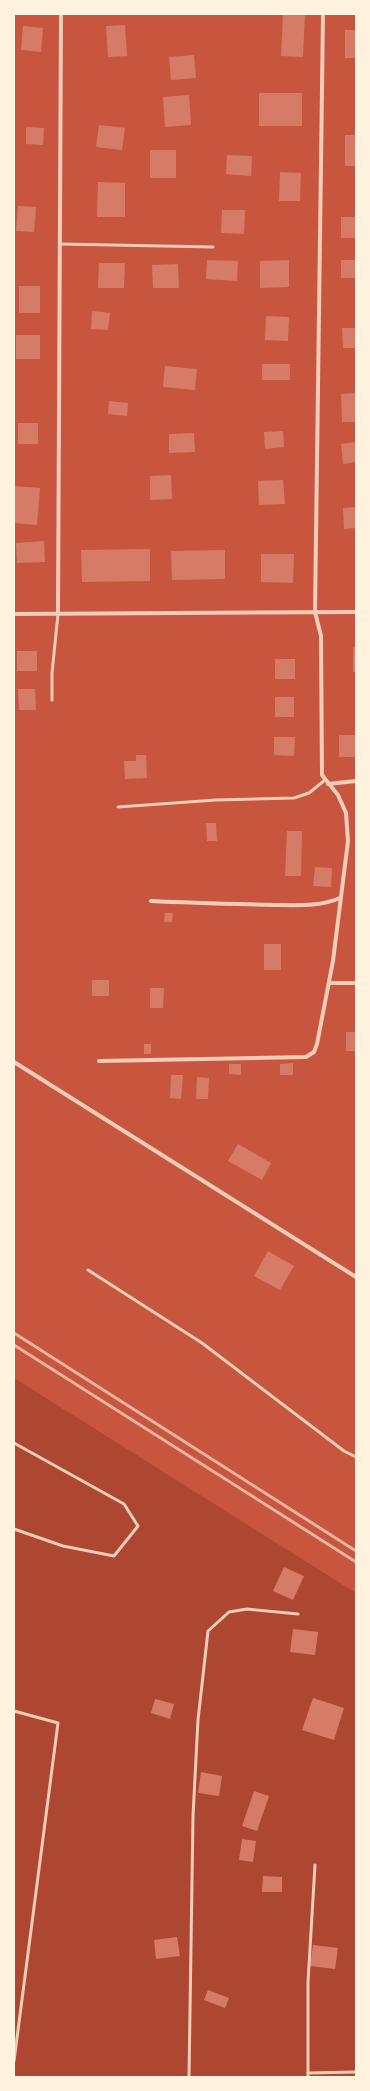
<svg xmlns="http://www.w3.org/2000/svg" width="370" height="2091" viewBox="0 0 370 2091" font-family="'Alegreya Sans',sans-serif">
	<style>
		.green { fill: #ae4732 }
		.building { fill: #d67c66 }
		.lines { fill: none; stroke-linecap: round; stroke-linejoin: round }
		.service { stroke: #f1ccb7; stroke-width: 3 }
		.minor { stroke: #f1ccb7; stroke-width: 4 }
		.rail { stroke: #e9b49f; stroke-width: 3 }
	</style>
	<rect width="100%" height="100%" fill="#c8553d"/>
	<!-- green -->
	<path class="green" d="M14,1378l342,215v484h-342z"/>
	<!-- building -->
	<g class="building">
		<path d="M283,14h22l-2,43 -22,-1z"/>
		<path d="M125,25l2,31 -19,1 -2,-31z"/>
		<path d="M23,26l20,2 -2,24 -20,-2z"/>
		<rect x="345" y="30" width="11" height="28"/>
		<path d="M194,55l2,23 -25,2 -2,-23z"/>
		<rect x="259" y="93" width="43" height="33"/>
		<path d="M189,95l2,30 -26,2 -2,-30z"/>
		<path d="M99,125l26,3 -3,22 -26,-3z"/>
		<path d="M26,127l18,1 -1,17 -17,-1z"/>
		<rect x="345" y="135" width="11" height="31"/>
		<rect x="150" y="150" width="26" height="28"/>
		<path d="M227,155l25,1 -1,20 -25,-2z"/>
		<path d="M280,172l21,1 -1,28h-21z"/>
		<path d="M98,182l27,1v34h-28z"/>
		<path d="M18,206l18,1 -2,25 -18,-1z"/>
		<path d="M222,210h23l-1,24 -23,-1z"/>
		<rect x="341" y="217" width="15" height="21"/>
		<path d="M207,260l31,1 -1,20 -31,-2z"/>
		<path d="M289,260v27l-29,1v-27z"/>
		<rect x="341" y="260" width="15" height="18"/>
		<path d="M99,263h26l-1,25h-26z"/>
		<path d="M178,264l1,24h-26l-1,-23z"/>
		<rect x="19" y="286" width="21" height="27"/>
		<path d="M92,311l18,2 -2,17 -17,-1z"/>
		<path d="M266,316l23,1 -1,24 -23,-1z"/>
		<path d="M342,328h14v20h-13z"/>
		<rect x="16" y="335" width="24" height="24"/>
		<rect x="262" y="364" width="28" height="16"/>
		<path d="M165,366l32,3 -2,21 -32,-3z"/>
		<path d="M356,393v29h-14l-1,-28z"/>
		<path d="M109,401l19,2 -1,13 -19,-2z"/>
		<rect x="18" y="423" width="20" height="21"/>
		<path d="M283,431l1,16 -19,2 -1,-17z"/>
		<path d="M194,433l1,19 -26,1v-19z"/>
		<path d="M356,442v20l-13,2 -2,-20z"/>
		<path d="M171,475l1,24 -22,1v-24z"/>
		<path d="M283,480l2,24 -26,1 -1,-24z"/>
		<path d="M14,486l26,2 -3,37 -23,-2z"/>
		<path d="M356,507v21l-12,1 -1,-21z"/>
		<path d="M44,541l1,21 -28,1 -1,-20z"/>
		<path d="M150,549v32l-68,1 -1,-32z"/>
		<path d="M225,550v29l-53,1 -1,-29z"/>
		<path d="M261,554h33l-1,29 -32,-1z"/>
		<rect x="353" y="647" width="3" height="25"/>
		<rect x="17" y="651" width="20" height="20"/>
		<rect x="275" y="659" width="20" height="20"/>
		<path d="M18,689h17l1,21h-17z"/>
		<rect x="275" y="697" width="19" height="20"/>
		<rect x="339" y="735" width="17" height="22"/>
		<path d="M274,737h21l-1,19 -20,-1z"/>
		<path d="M136,755h10l1,23 -22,1 -1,-18h12z"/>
		<path d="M206,823h10l1,18h-10z"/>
		<path d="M287,831h15l-1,45h-16z"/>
		<path d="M315,867l17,1 -1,19 -18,-1z"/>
		<path d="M165,913h8l-1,9h-8z"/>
		<rect x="264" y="944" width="17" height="26"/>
		<rect x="92" y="980" width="17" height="16"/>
		<path d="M150,988h14l-1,20h-13z"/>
		<rect x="346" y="1032" width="10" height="19"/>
		<rect x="144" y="1044" width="7" height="10"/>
		<path d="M293,1063v12h-13v-11z"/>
		<path d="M229,1064h12v11l-12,-1z"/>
		<path d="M171,1075h12l-2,24 -11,-1z"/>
		<path d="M197,1077l12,1 -1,21h-12z"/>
		<path d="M238,1144l33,19 -9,17 -34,-19z"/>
		<path d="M268,1251l26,15 -14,24 -26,-14z"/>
		<path d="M284,1567l20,9 -11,24 -20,-9z"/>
		<path d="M293,1629l25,3 -3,23 -25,-3z"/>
		<path d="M313,1698l31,10 -10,32 -32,-10z"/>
		<path d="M155,1699l19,5 -4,15 -19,-6z"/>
		<path d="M201,1772l21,4 -3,20 -21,-3z"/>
		<path d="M254,1791l15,5 -12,35 -15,-5z"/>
		<path d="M242,1839l14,2 -3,21 -14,-2z"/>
		<path d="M263,1876l19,1v15h-20z"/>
		<path d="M177,1937l3,19 -24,3 -2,-19z"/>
		<path d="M313,1945l25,3 -3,21 -25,-3z"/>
		<path d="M208,1990l21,8 -4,10 -21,-8z"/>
	</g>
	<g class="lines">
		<!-- service -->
		<g class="service">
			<path d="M60,244l153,3"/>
			<path d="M52,700v-27l6,-59"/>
			<path d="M118,807l98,-7 78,-2 15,-5 16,-13"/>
			<path d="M88,1270l114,73 142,108 12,6"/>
			<path d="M14,1443l110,61 14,22 -24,30 -51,-10 -49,-17"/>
			<path d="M14,1711l44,12 -44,338"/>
			<path d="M308,2073l48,-1"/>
			<path d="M189,2077l4,-261 5,-96 10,-89 21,-19 18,-3 51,5"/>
			<path d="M308,2077v-95l7,-117"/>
		</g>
		<!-- minor -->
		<g class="minor">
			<path d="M14,614l342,-2"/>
			<path d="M58,614l3,-600"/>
			<path d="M328,784l28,-3"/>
			<path d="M151,901c41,2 82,3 123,4 22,0 46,2 66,-7"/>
			<path d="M329,983h27"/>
			<path d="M99,1061l207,-4 8,-5 3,-8 16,-83 15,-120 -2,-28 -8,-18 -16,-20 -1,-139 -6,-24 8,-598"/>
			<path d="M14,1062l342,215"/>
		</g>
		<!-- rail -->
		<g class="rail">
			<path d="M14,1333l342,218"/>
			<path d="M14,1345l342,217"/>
		</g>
	</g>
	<!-- border -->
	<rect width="370" height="2091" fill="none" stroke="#fff3e0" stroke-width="30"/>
</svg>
